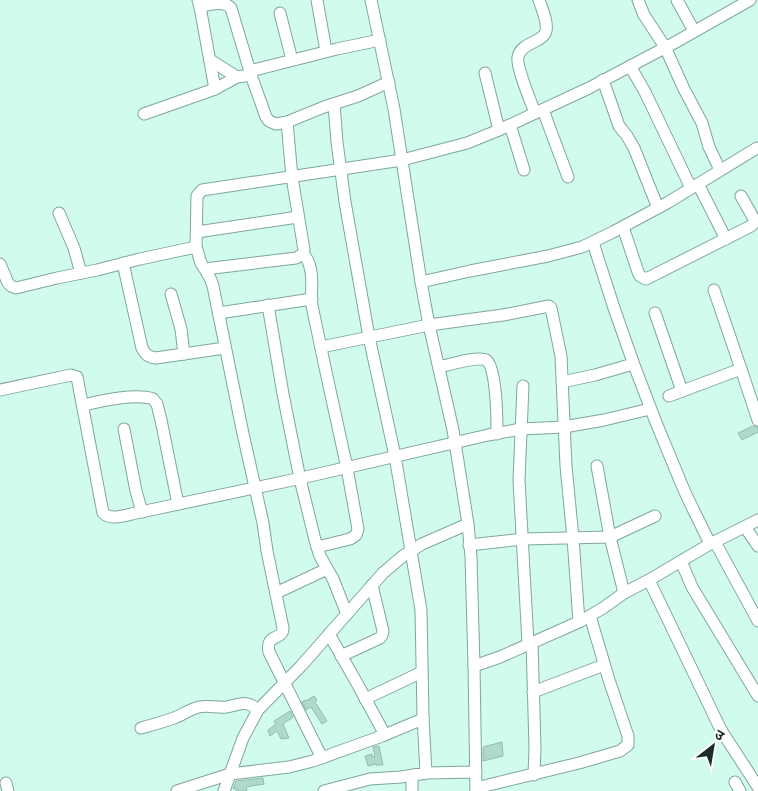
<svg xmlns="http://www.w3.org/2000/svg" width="758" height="791" viewBox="0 0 758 791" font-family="'Asap Condensed','Noto Sans Devanagari',sans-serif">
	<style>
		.building { fill: #aed9cb; stroke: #92bcaf }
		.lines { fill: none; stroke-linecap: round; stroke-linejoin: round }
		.minor-casing { stroke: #7fa79b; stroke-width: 13 }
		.minor { stroke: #fff; stroke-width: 11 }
	</style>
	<rect width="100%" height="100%" fill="#d0fbed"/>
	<!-- building -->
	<g class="building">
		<path d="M753,426l5,1v5l-16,8 -4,-7z"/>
		<path d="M314,696l3,4 -2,2 12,19 -5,3 -11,-17 -5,3 -4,-8 3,-2 1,1z"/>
		<path d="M290,711l3,6 -10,7 6,14 -8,1 -4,-8 -7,5 -2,-6 8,-6 -2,-3z"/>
		<path d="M502,742l1,14 -20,5v-14z"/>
		<path d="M379,746l4,19h-7v-1l-8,2 -3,-10 7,-2v3l3,-1 -2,-9z"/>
		<path d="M263,778l1,6 -18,3 1,4h-11v-3l-3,1 3,-8z"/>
	</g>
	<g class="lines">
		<defs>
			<g id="minor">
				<path d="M198,0l2,7 15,82"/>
				<path d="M317,0l9,51"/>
				<path d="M371,0l23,109 27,173 8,43 24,105 15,94 3,33 3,109 2,125"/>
				<path d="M638,0l6,15 21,32 19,42 18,34 7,24 11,23"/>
				<path d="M677,0l17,31"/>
				<path d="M200,7c10,-3 24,-7 31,1l20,67"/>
				<path d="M280,13l12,47"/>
				<path d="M210,60l27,17"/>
				<path d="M630,66l15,26 46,96"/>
				<path d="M250,71l87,-22 43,-9"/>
				<path d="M485,73l14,57"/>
				<path d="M603,80l16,46 8,10 7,12 24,60"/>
				<path d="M543,110l25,67"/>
				<path d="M535,113c-4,-11 -19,-46 -17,-56 3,-15 25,-14 28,-26 2,-9 -4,-22 -7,-31"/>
				<path d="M144,114l71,-25 22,-12 14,-2 15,42 3,4 7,3 11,-2 37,-15 34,-11 31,-14"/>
				<path d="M510,125l14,45"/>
				<path d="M698,184l28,55"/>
				<path d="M59,213l15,35 7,25"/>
				<path d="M623,227l15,45 2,4 6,3 105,-53 3,-3v-4l-13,-23"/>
				<path d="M197,232l101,-15"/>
				<path d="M593,242c24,80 53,159 86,236 9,23 21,44 31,66"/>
				<path d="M303,254c11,10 9,33 8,47l15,71 21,96 11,61 -2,6 -6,4 -33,8"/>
				<path d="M123,263l19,85c4,7 6,9 14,10l69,-10"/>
				<path d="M0,264l8,19 3,3 5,2 41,-10 40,-8 43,-11 56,-12"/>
				<path d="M205,269l91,-11 7,-4 1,-4 -12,-73 -5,-55"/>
				<path d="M421,282l49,-11 78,-15 34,-9 31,-15 54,-29 90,-55"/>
				<path d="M714,290l27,79"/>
				<path d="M171,294l10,35 3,25"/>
				<path d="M268,305l15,89 17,85 15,61 5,16 13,23 14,35"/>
				<path d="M219,313l93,-14"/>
				<path d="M655,313l27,78"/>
				<path d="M321,347l108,-22 74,-10 46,-9 2,2 10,48 5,110 7,72 6,84"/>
				<path d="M439,367c9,-2 39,-11 47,-7 11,6 11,61 11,74"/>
				<path d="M562,382l33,-7 38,-11"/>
				<path d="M523,386l-4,94 9,163"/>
				<path d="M0,390l71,-15 6,2 26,136c8,8 23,2 33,0l161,-34 191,-44 33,-6 43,-2 40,-7 46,-11"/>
				<path d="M669,396l72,-27 17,51"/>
				<path d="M83,405c18,-4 52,-12 70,-6l4,5 4,16 17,84"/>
				<path d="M124,429l12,62 6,21"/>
				<path d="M597,466l13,71 14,56"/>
				<path d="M745,527l13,19"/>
				<path d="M715,542l43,79"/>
				<path d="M469,545l54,-6 87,-2 45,-21"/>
				<path d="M681,561l11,26 66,109"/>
				<path d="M649,580l72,150 37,57"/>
				<path d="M276,593l51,-24"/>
				<path d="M329,634l29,51 27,50"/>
				<path d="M532,642l3,105 -1,28"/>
				<path d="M341,656l39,-18 2,-3 1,-4 -11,-46"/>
				<path d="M474,666l26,-9 81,-36 22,-13 21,-15 25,-13 61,-36 48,-24"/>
				<path d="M533,692l71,-27"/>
				<path d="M365,699l57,-27"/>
				<path d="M141,728c11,-3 22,-6 33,-10 8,-3 16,-9 25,-11 9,-2 18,1 27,0 13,-2 20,-8 32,3"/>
				<path d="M322,758l-53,-106c-4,-19 14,-11 14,-24l-16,-77 -4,-28 -21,-94 -29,-143c-3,-11 -7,-14 -12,-23 -2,-5 -3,-11 -5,-16l1,-51 5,-6 200,-30 65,-17 32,-13 90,-42 85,-45 76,-43"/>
				<path d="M426,773l50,-1"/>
				<path d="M412,776v15"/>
				<path d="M735,782l5,9"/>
				<path d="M6,783l2,8"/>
				<path d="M476,788l103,-25 41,-12 8,-6v-9l-19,-56 -19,-64"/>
				<path d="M177,791l53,-17 59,-7 24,-6 69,-25 41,-17"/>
				<path d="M224,791l19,-53 15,-28 43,-44 82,-93 20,-17 19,-12 46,-20"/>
				<path d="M324,791l46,-12 31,-2 25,-4 -3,-57 -2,-106 -26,-154 -26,-119 -24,-135 -8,-60 -3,-38"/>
			</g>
		</defs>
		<!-- minor casing -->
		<use href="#minor" class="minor-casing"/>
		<!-- minor -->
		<use href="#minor" class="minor"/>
	</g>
	<!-- north arrow -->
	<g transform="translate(713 746) rotate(31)" stroke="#fdfdfd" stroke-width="4" paint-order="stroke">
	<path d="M0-4L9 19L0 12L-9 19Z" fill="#1c2c27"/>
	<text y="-8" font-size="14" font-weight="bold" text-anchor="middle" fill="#1c2c27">उ</text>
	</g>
</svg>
